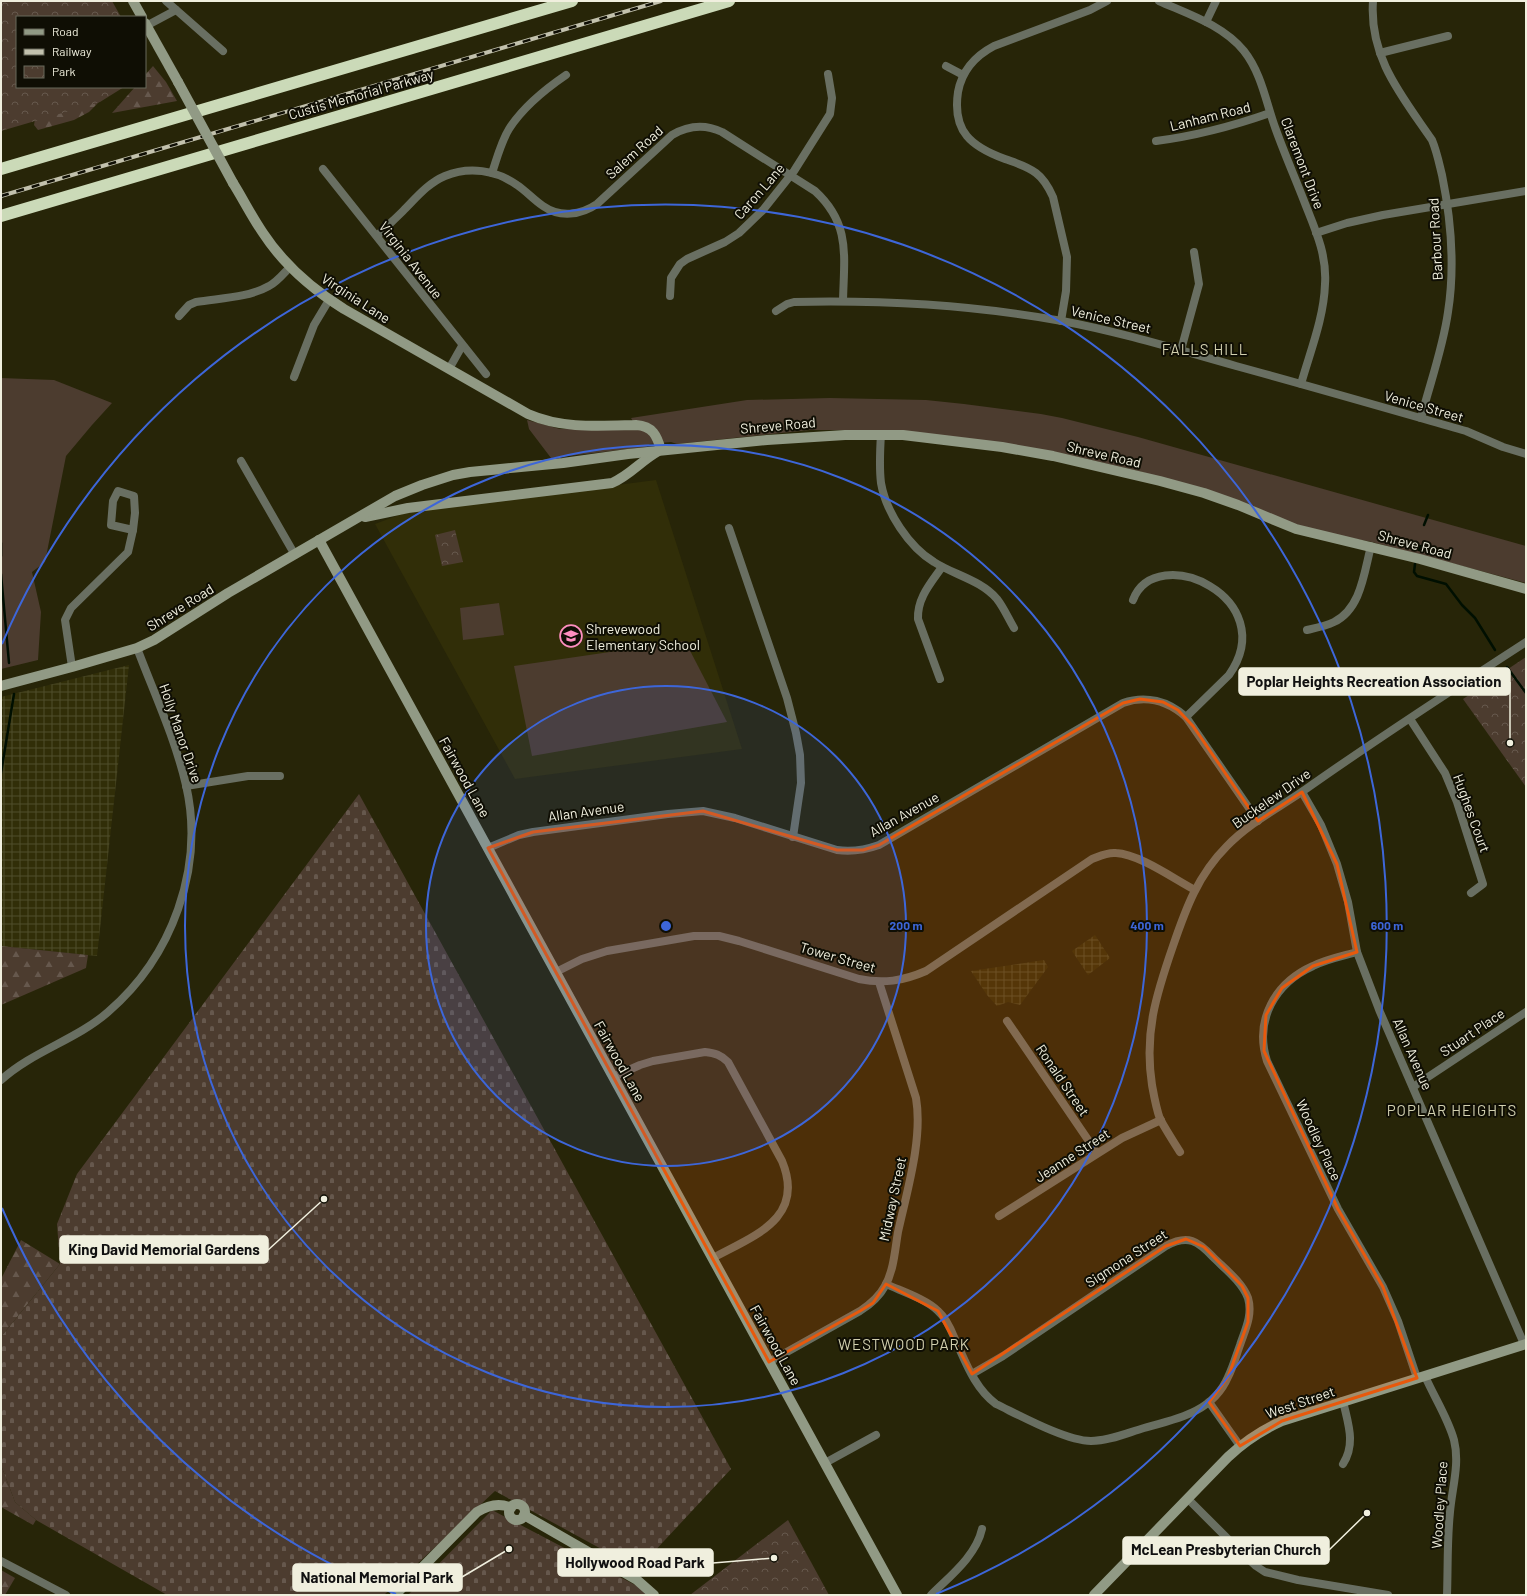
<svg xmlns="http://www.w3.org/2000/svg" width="1527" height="1596" viewBox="0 0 1527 1596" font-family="Barlow,sans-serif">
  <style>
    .built { fill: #312e08 }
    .industrial { fill: url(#industrial-grid) }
    .grass { fill: #4c3c2f }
    .forest { fill: url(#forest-firs) }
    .cemetery { fill: url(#cemetery-stones) }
    .park { fill: url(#park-crowns) }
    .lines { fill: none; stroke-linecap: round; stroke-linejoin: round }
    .stream { stroke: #000f01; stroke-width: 2.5 }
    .street { stroke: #696f62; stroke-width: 8 }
    .secondary { stroke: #919a85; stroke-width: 10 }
    .highway { stroke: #cbdab8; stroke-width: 12 }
    .rail-casing { stroke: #c2c1ad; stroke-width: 4 }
    .rail { stroke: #0f0e04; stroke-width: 2.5; stroke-dasharray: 8; stroke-linecap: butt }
    .secondary-bridge { stroke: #919a85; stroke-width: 10 }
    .marked { fill: #e8590c; fill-opacity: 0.2; stroke: #e8590c; stroke-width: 3; stroke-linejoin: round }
    .ring { fill: none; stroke: #3d66d9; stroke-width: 2 }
    .labels { text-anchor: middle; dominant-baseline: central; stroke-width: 4; stroke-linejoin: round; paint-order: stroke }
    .street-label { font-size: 14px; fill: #f0efde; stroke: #0f0e04 }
    .poi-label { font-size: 14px; fill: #f0efde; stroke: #0f0e04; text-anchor: start }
    .neighbourhood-label { font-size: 15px; letter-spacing: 1px; fill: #d2d0af; stroke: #0f0e04 }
    .centre { fill: #3d66d9; stroke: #0f0e04; stroke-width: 2 }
    .ring-label { font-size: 12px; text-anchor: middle; font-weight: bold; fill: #3d66d9; stroke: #0f0e04; stroke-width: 4; stroke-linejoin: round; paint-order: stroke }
    .leader { fill: none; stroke: #f0efde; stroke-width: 1.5 }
    .callout-dot { fill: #f0efde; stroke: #0f0e04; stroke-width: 1.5 }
    .callout { fill: #f0efde; stroke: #f0efde; stroke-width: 1.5 }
    .callout-label { font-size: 15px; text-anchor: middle; font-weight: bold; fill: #111 }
  </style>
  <defs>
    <pattern id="industrial-grid" width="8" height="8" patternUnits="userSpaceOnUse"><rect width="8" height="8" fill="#312e08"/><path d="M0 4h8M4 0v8" fill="none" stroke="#4f4d2c"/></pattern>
    <pattern id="forest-firs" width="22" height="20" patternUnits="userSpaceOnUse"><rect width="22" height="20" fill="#4c3c2f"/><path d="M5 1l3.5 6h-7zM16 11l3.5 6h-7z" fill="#66584d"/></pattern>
    <pattern id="cemetery-stones" width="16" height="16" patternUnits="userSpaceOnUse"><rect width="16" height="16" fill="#4c3c2f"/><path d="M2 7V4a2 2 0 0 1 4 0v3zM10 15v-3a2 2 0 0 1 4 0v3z" fill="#66584d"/></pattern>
    <pattern id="park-crowns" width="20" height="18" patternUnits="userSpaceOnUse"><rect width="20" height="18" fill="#4c3c2f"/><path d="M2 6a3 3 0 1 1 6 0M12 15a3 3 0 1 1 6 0" fill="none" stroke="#66584d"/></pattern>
  </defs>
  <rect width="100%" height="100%" fill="#272508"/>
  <path class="built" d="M656 480 742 749 515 779 375 524 399 515 421 510Z"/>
  <g class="industrial">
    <path d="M129 665 97 956 1 946V697Z"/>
    <path d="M1095 935 1110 958 1088 975 1072 951Z"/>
    <path d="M1044 960 1048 967 1020 1005 1008 1002 997 1006 987 995 971 971Z"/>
  </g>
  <g class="grass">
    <path d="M1 378 54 380 112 403 92 425 66 456 45 562 32 572 41 612 38 660 1 669Z"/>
    <path d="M830 398 926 400 964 404 1041 414 1062 418 1138 437 1526 546V583L1372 542 1314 531 1142 472 1069 455 955 437 885 430H810L677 444 671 442 650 444 646 447 551 458 529 429 527 420 560 429H638L631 418 747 400Z"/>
    <path d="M499 603 504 635 463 640 460 608Z"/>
    <path d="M685 641 727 722 532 756 514 666Z"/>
  </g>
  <g class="forest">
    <path d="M153 66 166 82 177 101 112 113 135 87H145V75Z"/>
    <path d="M40 87H114L89 112 74 120 38 130 34 125Z"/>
    <path d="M1 946 88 955 86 968 1 1005Z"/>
    <path d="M21 1240 60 1264 1 1337V1279Z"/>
    <path d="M1 1465 15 1502 36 1520 33 1525 1 1507Z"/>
    <path d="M1 1570 15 1578 5 1595H1Z"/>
  </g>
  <g class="cemetery">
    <path d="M359 794 731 1469 638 1569 495 1491 384 1595H167L36 1520 15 1502 1 1465V1337L60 1264 57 1224 77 1174Z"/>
    <path d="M492 1510 639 1587 647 1595H408Z"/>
  </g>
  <g class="park">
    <path d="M1 1H112L121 17H17V87H124L100 102 1 131Z"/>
    <path d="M455 530 463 562 442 566 435 535Z"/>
    <path d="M1526 657V787L1463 699Z"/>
    <path d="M788 1520 829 1595H690Z"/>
  </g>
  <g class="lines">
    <g class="stream">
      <path d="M1424 525 1428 515"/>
      <path d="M1 543V556"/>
      <path d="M1419 550 1420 546"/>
      <path d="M1415 564 1414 572 1417 576 1446 584 1462 605 1475 618 1495 650"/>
      <path d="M1 574 9 663"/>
      <path d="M1507 667 1526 693"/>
      <path d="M1 773 14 694"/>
    </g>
    <g class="street">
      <path d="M166 1 223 51"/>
      <path d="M1159 1C1188 14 1223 25 1244 51 1262 74 1266 103 1276 130 1285 155 1296 180 1306 206 1316 231 1327 256 1325 284 1324 318 1310 352 1301 384"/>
      <path d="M1373 1C1369 58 1402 96 1432 140 1437 152 1439 163 1442 175 1451 219 1455 267 1448 312 1443 348 1430 383 1421 418"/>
      <path d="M1206 22 1216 1"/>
      <path d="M146 26 176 10"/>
      <path d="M1380 53 1448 36"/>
      <path d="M946 66 963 75"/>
      <path d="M1156 141C1195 136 1233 126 1270 113"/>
      <path d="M323 169 486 374"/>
      <path d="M492 173C497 158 501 142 509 129 523 107 544 90 566 75"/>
      <path d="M1316 233 1347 223 1383 215 1526 191"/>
      <path d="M377 236C386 227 395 219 403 211 416 198 428 183 445 176 469 166 496 170 517 185 526 191 534 200 543 206 560 218 581 215 597 204L672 135C689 125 705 124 722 132L815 191C851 224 844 256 843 301"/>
      <path d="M670 296 671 278 680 264 687 259 725 242 739 233 763 210 794 171 830 114 832 98 828 74"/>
      <path d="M776 311 787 304 794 302C884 300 973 305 1062 321 1121 332 1179 350 1236 366 1313 387 1389 409 1466 431L1503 447 1526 454"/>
      <path d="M179 316 189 305 196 302C220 298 248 298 269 286 277 282 284 273 290 267"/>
      <path d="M1061 321 1066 291 1067 257 1053 197C1049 188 1044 179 1036 173 1027 166 1016 163 1005 159 972 147 952 132 958 92 962 70 975 56 994 46L1090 10 1107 1"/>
      <path d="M1181 350 1199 284 1194 252"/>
      <path d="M449 369 462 346"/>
      <path d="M294 377 314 325 329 300"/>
      <path d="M881 434C880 450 879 467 881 483 886 512 909 547 934 562 954 575 981 580 997 599 1004 608 1008 618 1014 628"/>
      <path d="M241 461 295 555"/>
      <path d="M118 491 134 496 135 513 133 530 111 525 113 501Z"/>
      <path d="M729 528 787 698 796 733 800 755 801 783 793 837"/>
      <path d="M1133 600C1156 540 1283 598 1229 675L1186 717"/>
      <path d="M1307 630C1316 628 1326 626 1334 622 1361 609 1364 573 1371 546"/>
      <path d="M72 667 65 620 71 608 128 552 133 530"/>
      <path d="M940 679 918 619C917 598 931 583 942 567"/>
      <path d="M1410 719 1445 773 1457 802 1483 884 1471 893"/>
      <path d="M186 786 248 776H280"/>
      <path d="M1302 792 1321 825 1337 864 1348 902 1357 952 1380 1012 1524 1344"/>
      <path d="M488 848 519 835 533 832 668 814 703 811 735 818 837 850C851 852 865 850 879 845L1123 703C1146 695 1168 701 1186 717L1258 821"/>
      <path d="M1357 952C1343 956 1327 959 1313 966 1275 983 1254 1020 1267 1061L1338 1209 1383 1287 1398 1321 1417 1378"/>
      <path d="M556 972 582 959 607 951 694 936H719L739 941 859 979C883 984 903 981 926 971L1092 859C1100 856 1107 852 1116 853 1139 854 1174 879 1195 890"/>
      <path d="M1007 1021 1097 1153"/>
      <path d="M613 1077 640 1065 653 1061 705 1052C715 1053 721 1055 728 1062L782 1161C806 1219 753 1236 713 1258"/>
      <path d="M1 1080C33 1051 76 1040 108 1012 172 957 205 868 186 785 175 738 154 693 137 648"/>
      <path d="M1413 1087 1526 1012"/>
      <path d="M1180 1152C1173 1141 1166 1130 1160 1119 1156 1108 1154 1096 1152 1085 1144 1033 1156 995 1173 946 1186 908 1198 875 1227 846 1250 822 1279 808 1306 789 1378 738 1452 690 1526 642"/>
      <path d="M999 1216 1122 1138 1161 1120"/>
      <path d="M886 1284C901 1291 926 1299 938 1311 946 1318 950 1327 954 1337 965 1360 974 1388 996 1404 1019 1415 1066 1441 1091 1441 1109 1441 1127 1433 1144 1428 1177 1419 1213 1412 1228 1377 1233 1367 1236 1356 1240 1345 1245 1330 1253 1315 1248 1298 1242 1282 1225 1269 1213 1257 1198 1241 1188 1234 1166 1246L1003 1356 972 1374"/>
      <path d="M769 1362 860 1311C871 1304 879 1297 885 1286 894 1270 895 1249 898 1232 907 1191 923 1139 916 1098L879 982"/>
      <path d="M1425 1376C1434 1397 1448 1418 1454 1440 1460 1464 1452 1488 1450 1512 1447 1540 1448 1568 1447 1595"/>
      <path d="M1343 1401C1348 1424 1356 1443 1343 1464"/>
      <path d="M1209 1402 1240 1446"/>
      <path d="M825 1463 876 1435"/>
      <path d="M1188 1499 1241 1552 1256 1566 1265 1572 1298 1580 1388 1595"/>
      <path d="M1 1561 66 1595"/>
      <path d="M931 1595C950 1576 976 1556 982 1529"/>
    </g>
    <g class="secondary">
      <path d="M133 1 142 17"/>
      <path d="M145 23 178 82"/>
      <path d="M233 183C243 199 252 217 263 233 284 265 312 289 344 309L528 414C562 429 599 426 636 425 653 426 657 436 661 450"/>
      <path d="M365 517 408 508 612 483C629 476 641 461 657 452"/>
      <path d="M319 540 897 1595"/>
      <path d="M1 686 72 667 137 648 154 640 228 593 395 496 422 485 453 475 470 472 563 463 628 454 767 440 845 435H903L1002 447 1053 456 1160 481 1204 493 1238 505 1296 529 1420 559 1526 589"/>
      <circle cx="517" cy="1512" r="8"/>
      <path d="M524 1515 637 1580 654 1595"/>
      <path d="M395 1595 477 1512C487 1506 499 1502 511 1508"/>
      <path d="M1094 1595 1228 1457C1245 1441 1262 1430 1282 1421L1526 1344"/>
    </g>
    <g class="highway">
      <path d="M1 169 572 1"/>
      <path d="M1 216 729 1"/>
    </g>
    <g class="rail-casing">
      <path id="rail" d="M1 196 661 1"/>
    </g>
    <use href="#rail" class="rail"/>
    <path class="secondary-bridge" d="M178 82 233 183"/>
  </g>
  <path class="marked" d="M1140 699 1163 702 1178 710 1193 726 1258 821 1302 792 1337 864 1357 952 1313 966 1282 988 1266 1015 1264 1051 1338 1209 1383 1287 1417 1378 1282 1421 1240 1446 1209 1402 1228 1377 1248 1322V1298L1242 1286 1204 1247 1186 1239 1166 1246 972 1374 938 1311 886 1284 873 1303 860 1311 769 1362 488 848 533 832 703 811 837 850H863L879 845 1123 703Z"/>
  <circle cx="666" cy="926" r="240" fill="#3d66d9" fill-opacity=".12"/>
  <g class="ring">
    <circle cx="666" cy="926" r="240"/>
    <circle cx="666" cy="926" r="481"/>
    <path d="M396 1594A721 721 0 0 1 2 1208M2 644A721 721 0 1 1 936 1594"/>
  </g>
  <defs>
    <g id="school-ring" transform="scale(1.15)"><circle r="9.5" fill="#0f0e04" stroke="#fd8ebf" stroke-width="1.5"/><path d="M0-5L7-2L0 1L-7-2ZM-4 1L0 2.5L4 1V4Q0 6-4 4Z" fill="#fd8ebf"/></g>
  </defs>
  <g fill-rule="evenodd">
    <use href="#school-ring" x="571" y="636"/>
  </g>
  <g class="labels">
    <g class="street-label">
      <text transform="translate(361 94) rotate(-16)">Custis Memorial Parkway</text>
      <text transform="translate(1210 116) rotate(-14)">Lanham Road</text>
      <text transform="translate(634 152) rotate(-42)">Salem Road</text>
      <text transform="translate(1303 163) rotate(69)">Claremont Drive</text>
      <text transform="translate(759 191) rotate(-49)">Caron Lane</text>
      <text transform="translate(1435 239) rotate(-93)">Barbour Road</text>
      <text transform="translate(411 260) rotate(52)">Virginia Avenue</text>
      <text transform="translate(356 298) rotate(33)">Virginia Lane</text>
      <text transform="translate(1111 319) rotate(13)">Venice Street</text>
      <text transform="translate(1424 406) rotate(16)">Venice Street</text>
      <text transform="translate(778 425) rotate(-5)">Shreve Road</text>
      <text transform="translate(1104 454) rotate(13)">Shreve Road</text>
      <text transform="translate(1415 544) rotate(15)">Shreve Road</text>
      <text transform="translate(180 607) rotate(-32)">Shreve Road</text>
      <text transform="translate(181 733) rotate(71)">Holly Manor Drive</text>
      <text transform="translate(465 777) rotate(61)">Fairwood Lane</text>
      <text transform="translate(1271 798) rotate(-35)">Buckelew Drive</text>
      <text transform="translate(586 811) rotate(-8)">Allan Avenue</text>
      <text transform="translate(1472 813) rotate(70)">Hughes Court</text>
      <text transform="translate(904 814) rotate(-29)">Allan Avenue</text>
      <text transform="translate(838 957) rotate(16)">Tower Street</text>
      <text transform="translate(1472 1032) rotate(-34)">Stuart Place</text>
      <text transform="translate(1413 1054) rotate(66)">Allan Avenue</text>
      <text transform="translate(620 1061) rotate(61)">Fairwood Lane</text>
      <text transform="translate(1063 1080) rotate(56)">Ronald Street</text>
      <text transform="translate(1319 1140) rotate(65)">Woodley Place</text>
      <text transform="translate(1072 1155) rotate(-33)">Jeanne Street</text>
      <text transform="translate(892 1199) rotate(-78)">Midway Street</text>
      <text transform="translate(1126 1258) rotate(-33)">Sigmona Street</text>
      <text transform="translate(776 1345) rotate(61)">Fairwood Lane</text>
      <text transform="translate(1300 1402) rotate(-19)">West Street</text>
      <text transform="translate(1439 1505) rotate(-86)">Woodley Place</text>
    </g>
    <g class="poi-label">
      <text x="586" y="628">Shrevewood<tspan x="586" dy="16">Elementary School</tspan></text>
    </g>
    <g class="neighbourhood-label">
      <text x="1205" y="349">FALLS HILL</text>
      <text x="1452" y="1110">POPLAR HEIGHTS</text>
      <text x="904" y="1344">WESTWOOD PARK</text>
    </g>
  </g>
  <circle cx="666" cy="926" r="6" class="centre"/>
  <g class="ring-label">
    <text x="906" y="930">200 m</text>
    <text x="1147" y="930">400 m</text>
    <text x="1387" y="930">600 m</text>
  </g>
  <path class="leader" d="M1510 743L1510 682M324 1199L268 1250M1367 1513L1329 1550M774 1558L713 1563M509 1549L462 1577"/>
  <g class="callout-dot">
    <circle cx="1510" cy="743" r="4"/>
    <circle cx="324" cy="1199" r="4"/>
    <circle cx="1367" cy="1513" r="4"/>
    <circle cx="774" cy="1558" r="4"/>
    <circle cx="509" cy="1549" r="4"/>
  </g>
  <g class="callout">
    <rect x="1239" y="668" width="271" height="27" rx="4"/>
    <rect x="60" y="1236" width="208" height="27" rx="4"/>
    <rect x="1123" y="1537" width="206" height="27" rx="4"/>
    <rect x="558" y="1549" width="155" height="27" rx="4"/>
    <rect x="293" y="1564" width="169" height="27" rx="4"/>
  </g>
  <g class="callout-label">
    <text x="1374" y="687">Poplar Heights Recreation Association</text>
    <text x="164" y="1255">King David Memorial Gardens</text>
    <text x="1226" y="1555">McLean Presbyterian Church</text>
    <text x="635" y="1568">Hollywood Road Park</text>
    <text x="377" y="1583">National Memorial Park</text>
  </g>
  <rect width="1527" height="1596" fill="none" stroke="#f0efde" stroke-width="4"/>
  <rect x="16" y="16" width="130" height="72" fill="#0f0e04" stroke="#69685b"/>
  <rect x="24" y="29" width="20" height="6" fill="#919a85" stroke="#69685b"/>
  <text x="52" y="36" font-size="12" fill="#f0efde">Road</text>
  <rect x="24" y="49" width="20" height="6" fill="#c2c1ad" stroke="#69685b"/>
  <text x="52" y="56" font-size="12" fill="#f0efde">Railway</text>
  <rect x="24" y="66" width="20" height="12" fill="url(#park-crowns)" stroke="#69685b"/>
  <text x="52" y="76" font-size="12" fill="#f0efde">Park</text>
</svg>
